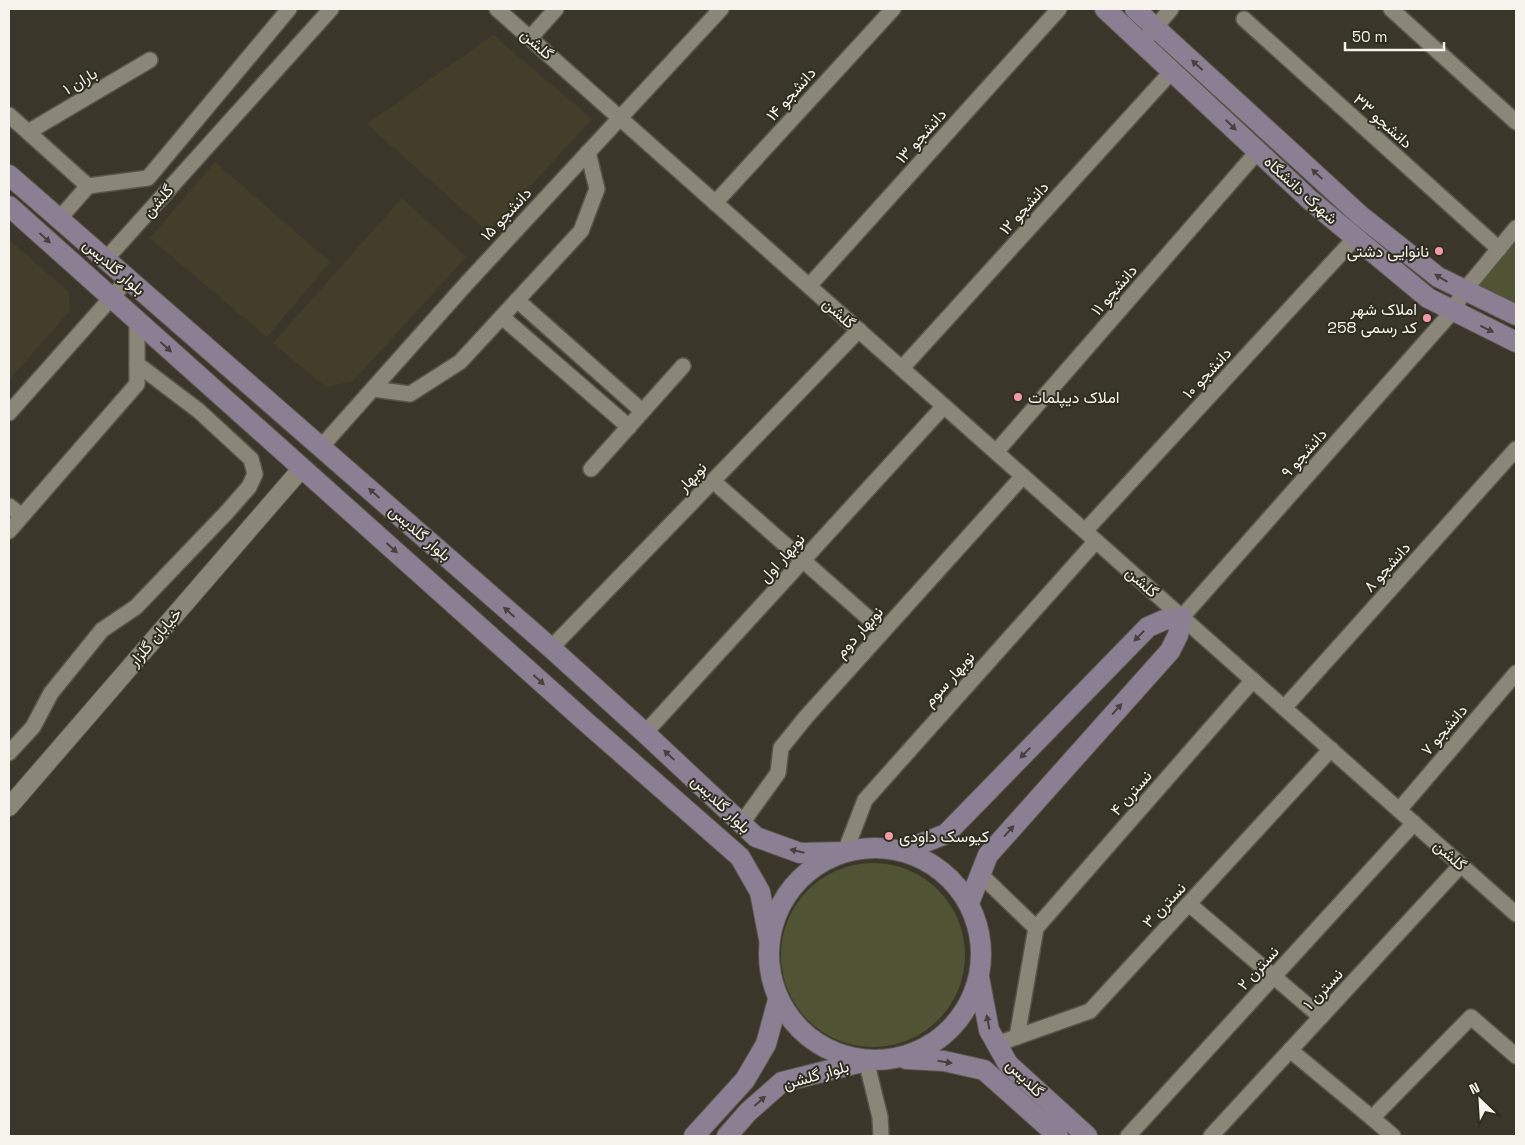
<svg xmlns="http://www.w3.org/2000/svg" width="1525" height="1145" viewBox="0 0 1525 1145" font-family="'Space Grotesk',Vazirmatn,sans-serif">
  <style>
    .built { fill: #433e2a }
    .green { fill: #505434 }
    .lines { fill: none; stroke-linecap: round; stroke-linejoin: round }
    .minor-casing { stroke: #58554a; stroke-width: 18 }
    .tertiary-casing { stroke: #58554a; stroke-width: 20 }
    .secondary-casing { stroke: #58554a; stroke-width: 22 }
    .minor { stroke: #8b8778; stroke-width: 15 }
    .tertiary { stroke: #8b8778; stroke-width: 18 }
    .secondary { stroke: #8b8093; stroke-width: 20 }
    .oneway { fill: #46413d }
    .poi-dot { fill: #f39aaa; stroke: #2f2c20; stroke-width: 2 }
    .labels { text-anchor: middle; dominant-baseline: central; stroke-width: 4; stroke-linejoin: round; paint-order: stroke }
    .street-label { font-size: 16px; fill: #f5f3eb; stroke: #2f2c20 }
    .poi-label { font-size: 16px; fill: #f5f3eb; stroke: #2f2c20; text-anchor: end }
  </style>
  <rect width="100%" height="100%" fill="#3a372a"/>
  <g class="built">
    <path d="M493 35 592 119 488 232 367 124Z"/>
    <path d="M215 162 330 262 267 337 150 238Z"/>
    <path d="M402 198 466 257 353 381 326 387 273 343Z"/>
    <path d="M9 240 69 292 70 311 9 380Z"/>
  </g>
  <g class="green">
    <path d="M1516 233V309L1470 293Z"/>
    <circle cx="873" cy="955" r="92"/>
  </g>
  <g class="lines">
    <g class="minor-casing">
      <g id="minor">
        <path d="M497 9 1516 914"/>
        <path d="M1391 9 1516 122"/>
        <path d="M1244 19 1499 249"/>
        <path d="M530 38 556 9"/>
        <path d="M1143 42 1171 9"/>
        <path d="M9 115 88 186 148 178 289 9"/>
        <path d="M28 132 150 60"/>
        <path d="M715 203 893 9"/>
        <path d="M59 219 88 186"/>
        <path d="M106 259 331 9"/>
        <path d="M809 286 1059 9"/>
        <path d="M517 300 642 411"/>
        <path d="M502 317 629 427"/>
        <path d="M902 368 1173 70"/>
        <path d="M373 389 410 394 460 362 581 231 597 189 588 152"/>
        <path d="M9 413 128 279"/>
        <path d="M321 447 467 283 721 9"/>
        <path d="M996 452 1258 151"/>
        <path d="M591 469 683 366"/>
        <path d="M713 481 883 631"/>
        <path d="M9 506 22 516"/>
        <path d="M9 531 137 384V321"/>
        <path d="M1085 531 1355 238"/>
        <path d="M1182 617 1452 312 1464 291 1516 228"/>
        <path d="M551 648 859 330"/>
        <path d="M1284 708 1516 449"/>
        <path d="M645 733 944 406"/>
        <path d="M9 753 33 727 51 693 102 630 136 607 227 512 249 487 255 474 251 459 199 411 137 364"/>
        <path d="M1399 810 1516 673"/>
        <path d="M742 823 778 773 781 748 806 717 1023 476"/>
        <path d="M845 852 865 800 1096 541"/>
        <path d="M980 874 1036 928 1017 1037"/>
        <path d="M1189 904 1321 1017"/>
        <path d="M1036 928 1253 680"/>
        <path d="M997 1044 1090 1011 1331 749"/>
        <path d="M1290 1050 1372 1118"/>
        <path d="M866 1060 880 1117 881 1136"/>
        <path d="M1128 1136 1414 823"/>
        <path d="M1211 1136 1461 865"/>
        <path d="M1393 1136 1372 1118 1471 1017 1516 1056"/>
      </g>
    </g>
    <g class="tertiary-casing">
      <path id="tertiary" d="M9 807 302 468"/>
    </g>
    <g class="secondary-casing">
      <g id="secondary">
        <path d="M1105 9 1310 200 1428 298 1516 342"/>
        <path d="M1135 9 1361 216 1438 277 1516 315"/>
        <path d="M9 175 551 648 645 733 756 837 800 853 845 852"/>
        <path d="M9 206 586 722 740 857 760 892 769 939"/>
        <circle cx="875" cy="954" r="106"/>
        <path d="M902 851 946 834 1148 627 1164 620 1182 617 1178 635 1170 651 988 855 969 903"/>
        <path d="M979 977 989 1030 1008 1064 1087 1136"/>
        <path d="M906 1059 944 1061 984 1070 1058 1136"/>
        <path d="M694 1136 745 1080 766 1044 778 1000"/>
        <path d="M727 1136 748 1112 782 1082 862 1062"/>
      </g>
    </g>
    <use href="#minor" class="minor"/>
    <use href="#tertiary" class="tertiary"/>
    <use href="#secondary" class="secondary"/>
  </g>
  <defs><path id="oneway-solid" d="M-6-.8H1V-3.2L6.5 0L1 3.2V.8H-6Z" transform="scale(1.25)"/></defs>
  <g class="oneway">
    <use href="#oneway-solid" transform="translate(1197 65) rotate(-138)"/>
    <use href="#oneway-solid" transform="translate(1231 125) rotate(44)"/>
    <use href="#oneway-solid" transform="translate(1317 174) rotate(-137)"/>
    <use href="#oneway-solid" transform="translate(45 238) rotate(42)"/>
    <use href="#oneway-solid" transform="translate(1441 278) rotate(-149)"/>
    <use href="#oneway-solid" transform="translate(1487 329) rotate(26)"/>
    <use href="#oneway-solid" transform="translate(166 347) rotate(42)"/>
    <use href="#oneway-solid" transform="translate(374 493) rotate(-139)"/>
    <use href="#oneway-solid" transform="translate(392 548) rotate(42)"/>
    <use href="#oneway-solid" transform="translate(509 612) rotate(-139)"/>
    <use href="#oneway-solid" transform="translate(1139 636) rotate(134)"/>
    <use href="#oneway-solid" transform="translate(539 680) rotate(42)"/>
    <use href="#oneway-solid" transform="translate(1117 709) rotate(-48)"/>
    <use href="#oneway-solid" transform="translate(1025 753) rotate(134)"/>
    <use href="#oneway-solid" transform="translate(669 755) rotate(-137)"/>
    <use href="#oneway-solid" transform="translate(1009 831) rotate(-48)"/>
    <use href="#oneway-solid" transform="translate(797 851) rotate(-167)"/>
    <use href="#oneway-solid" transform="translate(988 1022) rotate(-101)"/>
    <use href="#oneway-solid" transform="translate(945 1062) rotate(9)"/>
    <use href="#oneway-solid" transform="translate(760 1101) rotate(-41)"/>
  </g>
  <g class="poi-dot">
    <circle cx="1439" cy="251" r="5"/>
    <circle cx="1427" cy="318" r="5"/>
    <circle cx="1018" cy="397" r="5"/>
    <circle cx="889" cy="836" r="5"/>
  </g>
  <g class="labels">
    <g class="street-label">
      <text transform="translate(537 44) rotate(42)">گلشن</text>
      <text transform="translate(80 81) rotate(-31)">باران ۱</text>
      <text transform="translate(791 94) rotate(-48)">دانشجو ۱۴</text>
      <text transform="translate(1383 121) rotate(42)">دانشجو ۳۳</text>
      <text transform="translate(921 136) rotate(-48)">دانشجو ۱۳</text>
      <text transform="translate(1301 190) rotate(42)">شهرک دانشگاه</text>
      <text transform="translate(158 201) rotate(-48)">گلشن</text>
      <text transform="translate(1024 208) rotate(-48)">دانشجو ۱۲</text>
      <text transform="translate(506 214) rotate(-47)">دانشجو ۱۵</text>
      <text transform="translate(114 267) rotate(41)">بلوار گلدیس</text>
      <text transform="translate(1114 290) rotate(-49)">دانشجو ۱۱</text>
      <text transform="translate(839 313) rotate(42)">گلشن</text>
      <text transform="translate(1207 373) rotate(-47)">دانشجو ۱۰</text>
      <text transform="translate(1304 453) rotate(-48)">دانشجو ۹</text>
      <text transform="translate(692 477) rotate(-46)">نوبهار</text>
      <text transform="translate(420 533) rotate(41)">بلوار گلدیس</text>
      <text transform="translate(782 558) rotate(-48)">نوبهار اول</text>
      <text transform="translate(1387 567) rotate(-48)">دانشجو ۸</text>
      <text transform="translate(1142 582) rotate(42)">گلشن</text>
      <text transform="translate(859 632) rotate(-48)">نوبهار دوم</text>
      <text transform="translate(155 637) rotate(-49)">خیابان گلزار</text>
      <text transform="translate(949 679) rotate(-48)">نوبهار سوم</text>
      <text transform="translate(1444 730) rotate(-49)">دانشجو ۷</text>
      <text transform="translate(1131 793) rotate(-49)">نسترن ۴</text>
      <text transform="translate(721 804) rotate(44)">بلوار گلدیس</text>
      <text transform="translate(1450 855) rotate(42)">گلشن</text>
      <text transform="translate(1164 905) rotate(-47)">نسترن ۳</text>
      <text transform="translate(1258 968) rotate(-48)">نسترن ۲</text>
      <text transform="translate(1323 989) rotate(-47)">نسترن ۱</text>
      <text transform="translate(816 1075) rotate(-16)">بلوار گلشن</text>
      <text transform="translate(1025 1078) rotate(45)">گلدیس</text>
    </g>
    <g class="poi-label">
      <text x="1429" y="251">نانوایی دشتی</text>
      <text x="1417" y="309">املاک شهر<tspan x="1417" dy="18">کد رسمی 258</tspan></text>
      <text x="1028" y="397" text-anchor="start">املاک دیپلمات</text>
      <text x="899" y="836" text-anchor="start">کیوسک داودی</text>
    </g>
  </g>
  <rect width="1525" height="1145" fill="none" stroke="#f5f3eb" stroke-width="20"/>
  <g transform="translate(1480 1100) rotate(335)" stroke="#2f2c20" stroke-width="4" paint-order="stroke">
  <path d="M0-4L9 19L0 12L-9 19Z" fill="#f5f3eb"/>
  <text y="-8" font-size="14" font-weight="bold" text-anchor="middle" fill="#f5f3eb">N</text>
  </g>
  <path d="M1345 42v8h99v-8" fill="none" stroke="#f5f3eb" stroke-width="2.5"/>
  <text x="1352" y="42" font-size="15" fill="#f5f3eb" stroke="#2f2c20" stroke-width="4" paint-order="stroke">50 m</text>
</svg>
